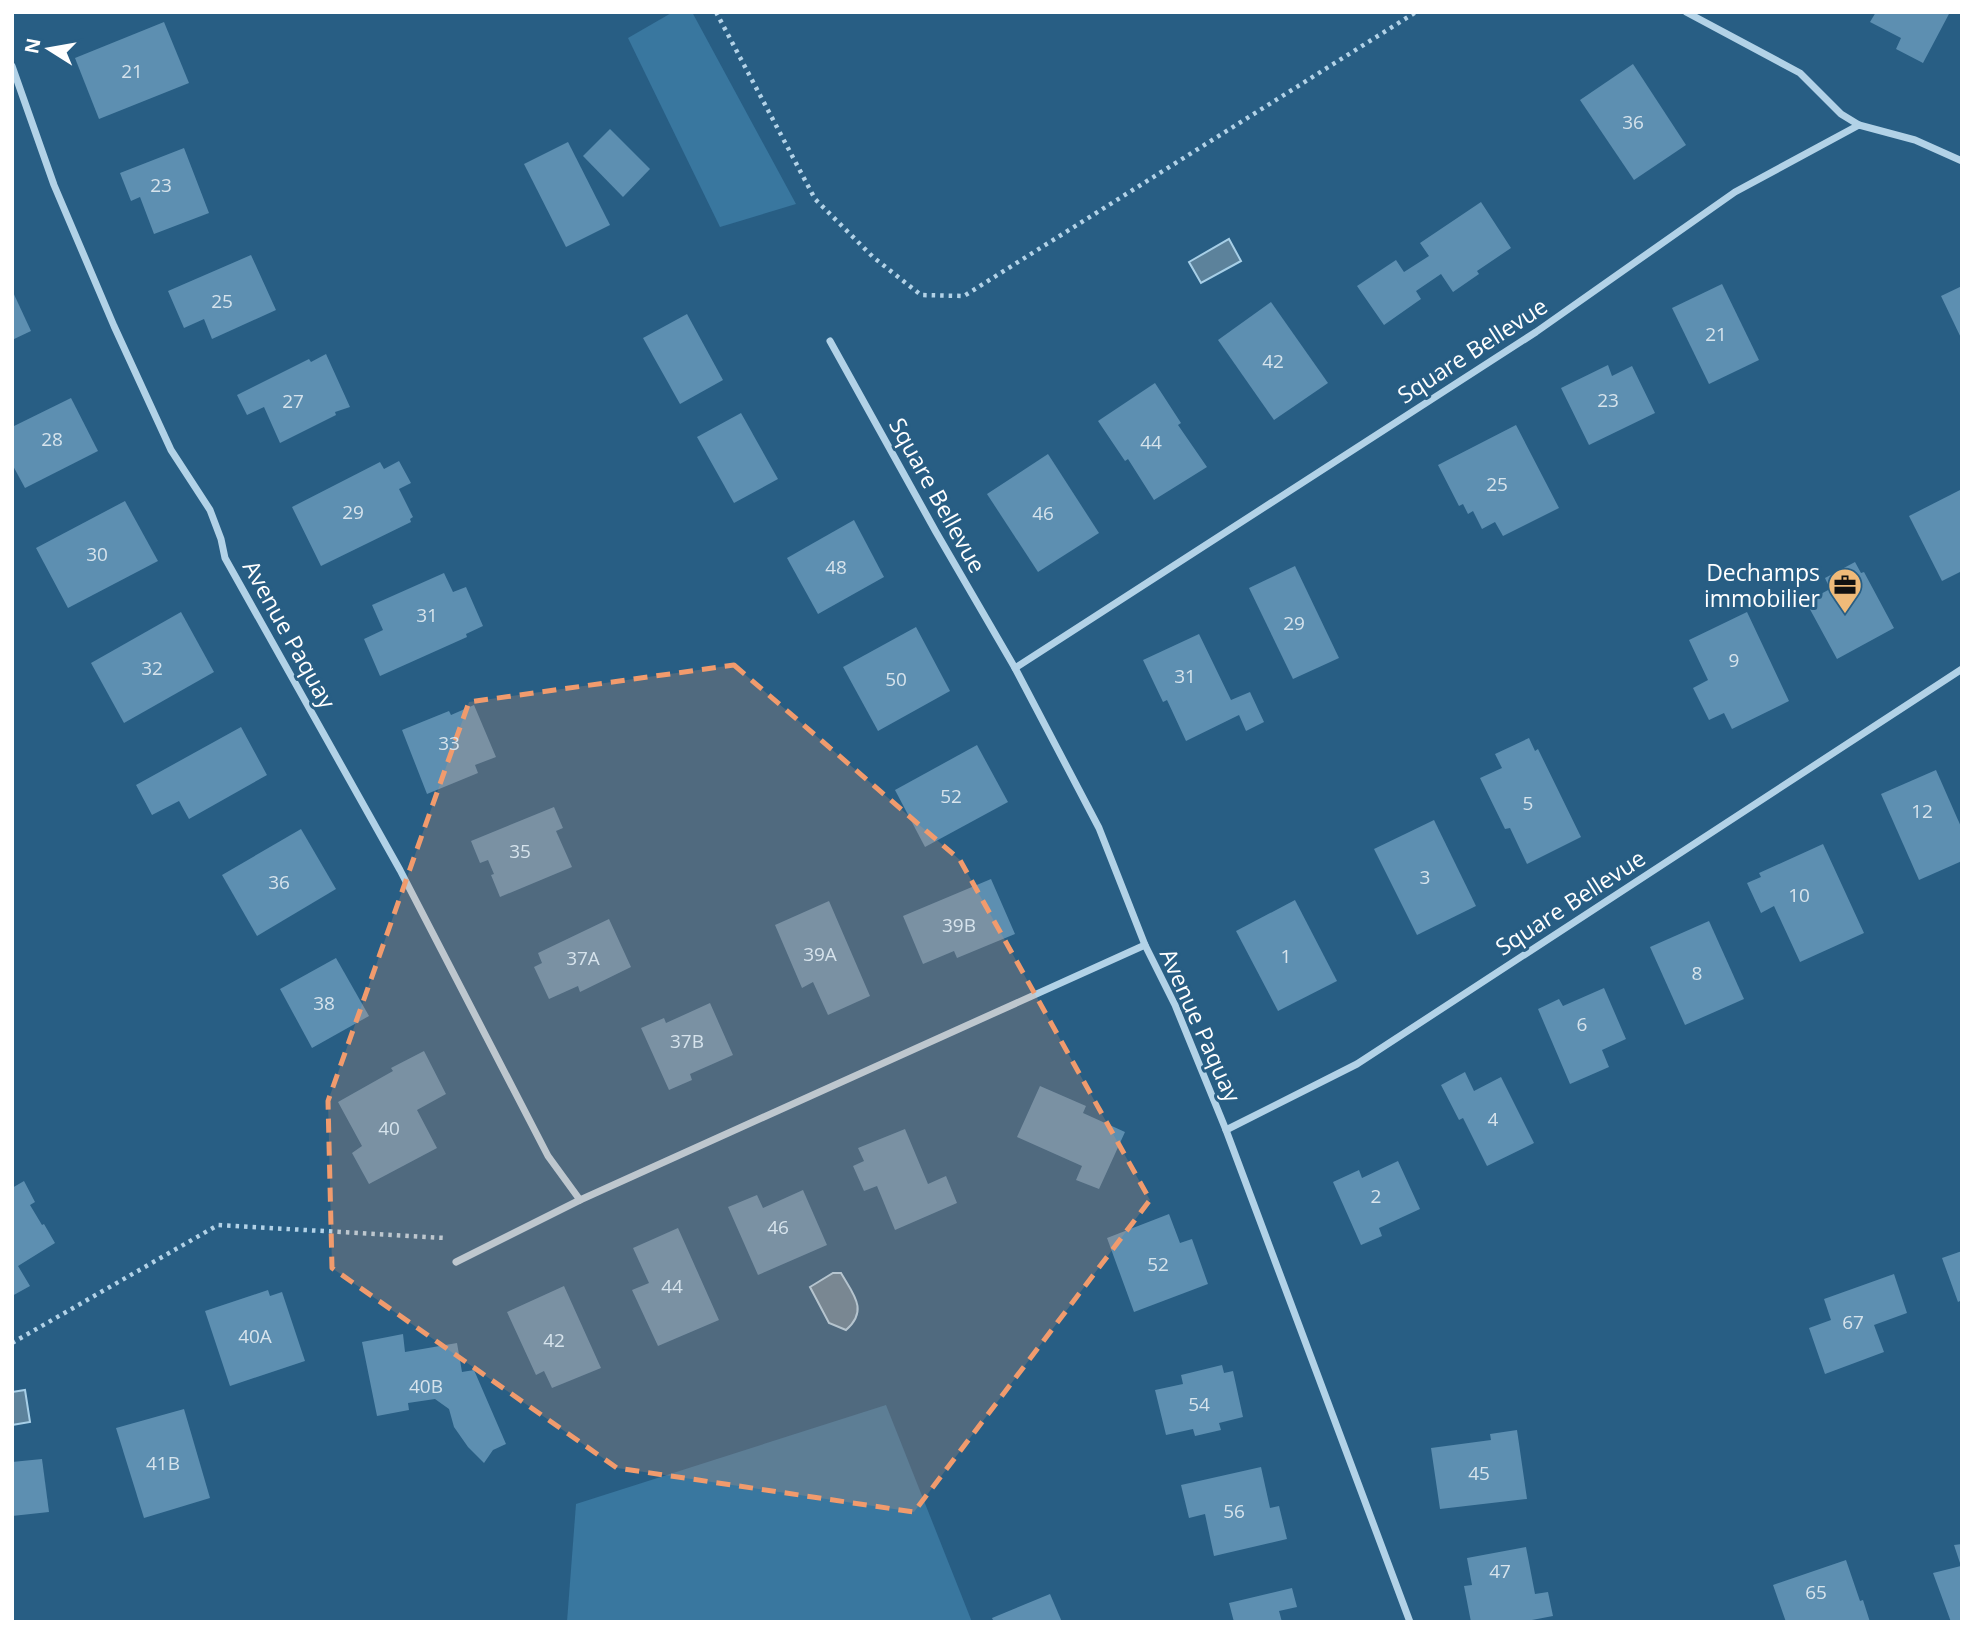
<svg xmlns="http://www.w3.org/2000/svg" width="1974" height="1634" viewBox="0 0 1974 1634" font-family="'Open Sans',sans-serif">
  <style>
    .green { fill: #39779f }
    .water { fill: #5c829b; stroke: #a7cfe7; stroke-width: 2 }
    .building { fill: #5d8fb1 }
    .lines { fill: none; stroke-linecap: round; stroke-linejoin: round }
    .path { stroke: #b2d2e7; stroke-width: 4.5; stroke-dasharray: 3.5 5; stroke-linecap: butt }
    .minor { stroke: #b2d2e7; stroke-width: 7 }
    .marked { fill: #f19b6d; fill-opacity: 0.2; stroke: #f19b6d; stroke-width: 5; stroke-dasharray: 14 9; stroke-linejoin: round }
    .labels { text-anchor: middle; dominant-baseline: central; stroke-width: 6; stroke-linejoin: round; paint-order: stroke }
    .number-label { font-size: 19px; fill: #d6e3ec }
    .street-label { font-size: 23px; fill: #fff; stroke: #285e84 }
    .poi-label { font-size: 23px; fill: #fff; stroke: #285e84; text-anchor: end }
  </style>
  <rect width="100%" height="100%" fill="#285e84"/>
  <g class="green">
    <path d="M673 12H692L796 204 720 227 628 38Z"/>
    <path d="M886 1405 972 1622H567L576 1504Z"/>
  </g>
  <g class="water">
    <path d="M1229 239 1241 261 1201 283 1189 262Z"/>
    <path d="M833 1273H841C853 1294 869 1310 846 1330L829 1323 810 1287Z"/>
    <path d="M25 1390 30 1422 12 1425V1392Z"/>
  </g>
  <g class="building">
    <path d="M1876 12H1950L1923 63 1896 49 1901 38 1870 22Z"/>
    <path d="M164 22 189 83 99 119 75 58Z"/>
    <path d="M1633 64 1686 145 1634 180 1580 100Z"/>
    <path d="M610 129 650 169 623 197 583 156Z"/>
    <path d="M568 142 610 225 566 247 524 164Z"/>
    <path d="M184 148 209 213 154 234 140 197 131 201 120 173Z"/>
    <path d="M1481 202 1511 248 1477 271 1479 274 1453 292 1441 274 1416 291 1421 299 1384 325 1357 286 1396 260 1404 272 1429 256 1420 243Z"/>
    <path d="M251 255 276 310 212 339 204 319 184 328 168 291Z"/>
    <path d="M1722 284 1759 360 1709 384 1672 308Z"/>
    <path d="M1962 286V340L1941 296Z"/>
    <path d="M12 290 31 331 12 340Z"/>
    <path d="M1271 302 1328 383 1274 420 1218 340Z"/>
    <path d="M687 314 723 380 680 404 643 338Z"/>
    <path d="M326 354 350 407 335 412 336 415 280 443 264 407 247 415 237 395 309 359 311 362Z"/>
    <path d="M1608 365 1612 376 1632 366 1655 413 1589 445 1561 388Z"/>
    <path d="M1155 383 1181 423 1178 425 1207 467 1154 500 1128 459 1125 461 1098 421Z"/>
    <path d="M71 398 98 451 25 488 12 464V427Z"/>
    <path d="M741 413 778 479 734 503 697 437Z"/>
    <path d="M1516 425 1559 508 1503 536 1495 522 1482 529 1473 511 1468 514 1463 504 1459 506 1438 465Z"/>
    <path d="M1048 454 1099 533 1038 572 987 494Z"/>
    <path d="M399 461 411 483 399 489 413 517 410 519 411 522 321 566 292 507 380 462 384 469Z"/>
    <path d="M1962 489V571L1942 581 1909 516Z"/>
    <path d="M125 501 158 561 68 608 36 548Z"/>
    <path d="M854 520 884 577 818 614 787 558Z"/>
    <path d="M1855 562 1861 573 1864 572 1894 628 1837 659 1806 602 1830 589 1825 578Z"/>
    <path d="M1295 566 1339 658 1293 679 1249 588Z"/>
    <path d="M444 573 453 592 466 587 483 626 466 634 467 637 380 676 364 639 383 630 372 605Z"/>
    <path d="M181 612 214 672 124 723 91 663Z"/>
    <path d="M1747 612 1789 701 1732 729 1724 713 1709 720 1693 688 1708 680 1689 640Z"/>
    <path d="M916 627 950 691 878 731 843 667Z"/>
    <path d="M1199 634 1231 700 1250 692 1264 722 1246 731 1239 715 1186 741 1167 700 1163 702 1143 660Z"/>
    <path d="M474 705 496 757 475 765 478 773 427 794 402 730 449 711 451 715Z"/>
    <path d="M241 727 267 775 189 819 179 801 152 815 136 785Z"/>
    <path d="M1529 738 1535 751 1538 749 1581 837 1527 864 1510 828 1505 829 1480 778 1502 768 1495 754Z"/>
    <path d="M977 745 1008 802 925 847 895 790Z"/>
    <path d="M1936 770 1962 829V861L1919 880 1881 794Z"/>
    <path d="M554 807 563 828 556 831 572 867 500 897 491 875 494 874 488 860 480 863 471 841Z"/>
    <path d="M1434 820 1476 906 1417 935 1374 849Z"/>
    <path d="M301 829 336 889 257 936 222 875Z"/>
    <path d="M1823 844 1864 933 1800 962 1774 906 1761 913 1747 883 1761 877 1759 873Z"/>
    <path d="M991 879 1015 934 957 958 954 951 923 964 903 916Z"/>
    <path d="M1295 900 1337 981 1278 1011 1236 931Z"/>
    <path d="M829 901 870 996 828 1015 813 982 802 988 775 925Z"/>
    <path d="M609 919 631 967 580 992 578 986 549 999 534 967 542 963 538 953Z"/>
    <path d="M1709 921 1744 999 1685 1025 1650 947Z"/>
    <path d="M336 958 369 1016 312 1048 280 989Z"/>
    <path d="M1604 988 1626 1039 1602 1050 1609 1067 1570 1084 1538 1009 1559 999 1563 1006Z"/>
    <path d="M710 1003 733 1055 690 1074 692 1080 669 1090 641 1028 664 1018 666 1023Z"/>
    <path d="M424 1051 446 1094 417 1110 437 1148 369 1184 352 1153 362 1146 338 1102 393 1071 391 1068Z"/>
    <path d="M1465 1072 1474 1091 1501 1077 1534 1143 1487 1166 1463 1118 1459 1120 1441 1085Z"/>
    <path d="M1040 1086 1086 1106 1083 1113 1125 1132 1099 1189 1076 1180 1082 1166 1017 1137Z"/>
    <path d="M905 1129 928 1184 946 1176 957 1203 895 1230 877 1186 864 1191 853 1166 864 1161 858 1148Z"/>
    <path d="M1398 1161 1420 1209 1379 1228 1382 1236 1361 1245 1333 1182 1359 1170 1362 1178Z"/>
    <path d="M24 1181 35 1202 30 1205 42 1225 44 1224 55 1243 18 1266 30 1286 12 1296V1188Z"/>
    <path d="M803 1190 827 1245 758 1275 728 1207 757 1195 763 1208Z"/>
    <path d="M1169 1214 1180 1243 1192 1239 1208 1284 1134 1312 1107 1238Z"/>
    <path d="M678 1228 719 1320 658 1346 632 1290 649 1283 633 1248Z"/>
    <path d="M1962 1251V1300L1958 1302 1942 1258Z"/>
    <path d="M1894 1274 1907 1313 1874 1325 1884 1352 1825 1374 1809 1328 1831 1320 1824 1299Z"/>
    <path d="M564 1286 601 1368 552 1388 544 1371 536 1375 507 1312Z"/>
    <path d="M268 1290 270 1296 282 1292 305 1361 230 1386 205 1311Z"/>
    <path d="M403 1334 405 1352 457 1343 462 1372 474 1370 506 1444 493 1450 484 1463 468 1447 454 1427 449 1409 435 1399 408 1403 409 1410 377 1416 362 1342Z"/>
    <path d="M1222 1365 1224 1373 1233 1371 1243 1417 1219 1423 1221 1430 1195 1436 1193 1429 1166 1435 1155 1390 1183 1384 1181 1375Z"/>
    <path d="M184 1409 210 1498 144 1518 116 1428Z"/>
    <path d="M1517 1430 1527 1499 1440 1509 1431 1448 1491 1440 1490 1434Z"/>
    <path d="M42 1459 49 1512 12 1516V1462Z"/>
    <path d="M1261 1467 1270 1508 1279 1506 1287 1539 1214 1556 1205 1514 1189 1518 1181 1485Z"/>
    <path d="M1962 1544V1622H1951L1933 1573 1961 1566 1954 1545Z"/>
    <path d="M1526 1547 1535 1594 1548 1592 1553 1616 1522 1622H1471L1464 1586 1472 1585 1467 1558Z"/>
    <path d="M1846 1560 1860 1601 1863 1600 1870 1622H1786L1773 1585Z"/>
    <path d="M1292 1588 1297 1607 1279 1611 1282 1622H1234L1229 1603Z"/>
    <path d="M1050 1594 1062 1622H994L992 1618Z"/>
  </g>
  <g class="lines">
    <g class="path">
      <path d="M716 12 815 199 873 257 921 295 964 296 1416 12"/>
      <path d="M12 1343 218 1225 445 1238"/>
    </g>
    <g class="minor">
      <path d="M1686 12 1800 73 1841 114 1859 125"/>
      <path d="M12 66 54 185 114 326 171 450 210 510 221 539 225 558 400 870 548 1156 580 1200"/>
      <path d="M830 341 936 532 1015 668 1099 828 1145 945 1175 1005 1226 1130 1410 1622"/>
      <path d="M1015 668 1536 332 1735 192 1859 125 1915 140 1962 161"/>
      <path d="M1226 1130 1357 1064 1962 669"/>
      <path d="M456 1262 580 1200 1145 945"/>
    </g>
  </g>
  <path class="marked" d="M734 665 960 860 1150 1200 914 1512 617 1468 332 1268 328 1101 469 702Z"/>
  <defs>
    <g id="office-pin" transform="scale(1.75)"><path d="M0 17L-7.5 6A9.5 9.5 0 1 1 7.5 6Z" fill="#efba79" stroke="#285e84"/><path d="M-6-3h4V-5.5h4V-3h4V5H-6ZM-1-4.5V-3h2v-1.5ZM-6 0V1H6V0Z" fill="#111"/></g>
  </defs>
  <g fill-rule="evenodd">
    <use href="#office-pin" x="1845" y="585"/>
  </g>
  <g class="labels">
    <g class="number-label">
      <text x="132" y="71">21</text>
      <text x="1633" y="122">36</text>
      <text x="161" y="185">23</text>
      <text x="222" y="301">25</text>
      <text x="1716" y="334">21</text>
      <text x="1273" y="361">42</text>
      <text x="1608" y="400">23</text>
      <text x="293" y="401">27</text>
      <text x="52" y="439">28</text>
      <text x="1151" y="442">44</text>
      <text x="1497" y="484">25</text>
      <text x="353" y="512">29</text>
      <text x="1043" y="513">46</text>
      <text x="97" y="554">30</text>
      <text x="836" y="567">48</text>
      <text x="427" y="615">31</text>
      <text x="1294" y="623">29</text>
      <text x="1734" y="660">9</text>
      <text x="152" y="668">32</text>
      <text x="1185" y="676">31</text>
      <text x="896" y="679">50</text>
      <text x="449" y="743">33</text>
      <text x="951" y="796">52</text>
      <text x="1528" y="803">5</text>
      <text x="1922" y="811">12</text>
      <text x="520" y="851">35</text>
      <text x="1425" y="877">3</text>
      <text x="279" y="882">36</text>
      <text x="1799" y="895">10</text>
      <text x="959" y="925">39B</text>
      <text x="820" y="954">39A</text>
      <text x="1286" y="956">1</text>
      <text x="583" y="958">37A</text>
      <text x="1697" y="973">8</text>
      <text x="324" y="1003">38</text>
      <text x="1582" y="1024">6</text>
      <text x="687" y="1041">37B</text>
      <text x="1493" y="1119">4</text>
      <text x="389" y="1128">40</text>
      <text x="1376" y="1196">2</text>
      <text x="778" y="1227">46</text>
      <text x="1158" y="1264">52</text>
      <text x="672" y="1286">44</text>
      <text x="1853" y="1322">67</text>
      <text x="255" y="1336">40A</text>
      <text x="554" y="1340">42</text>
      <text x="426" y="1386">40B</text>
      <text x="1199" y="1404">54</text>
      <text x="163" y="1463">41B</text>
      <text x="1479" y="1473">45</text>
      <text x="1234" y="1511">56</text>
      <text x="1500" y="1571">47</text>
      <text x="1816" y="1592">65</text>
    </g>
    <g class="street-label">
      <text transform="translate(1472 350) rotate(-33)">Square Bellevue</text>
      <text transform="translate(938 495) rotate(61)">Square Bellevue</text>
      <text transform="translate(290 634) rotate(61)">Avenue Paquay</text>
      <text transform="translate(1570 902) rotate(-33)">Square Bellevue</text>
      <text transform="translate(1201 1025) rotate(66)">Avenue Paquay</text>
    </g>
    <g class="poi-label">
      <text x="1820" y="572">Dechamps<tspan x="1820" dy="26">immobilier</tspan></text>
    </g>
  </g>
  <rect width="1974" height="1634" fill="none" stroke="#ffffff" stroke-width="28"/>
  <g transform="translate(49 49) rotate(281)" stroke="#285e84" stroke-width="5" paint-order="stroke">
  <path d="M0-5L12 26L0 18L-12 26Z" fill="#ffffff"/>
  <text y="-10" font-size="19" font-weight="bold" text-anchor="middle" fill="#ffffff">N</text>
  </g>
</svg>
